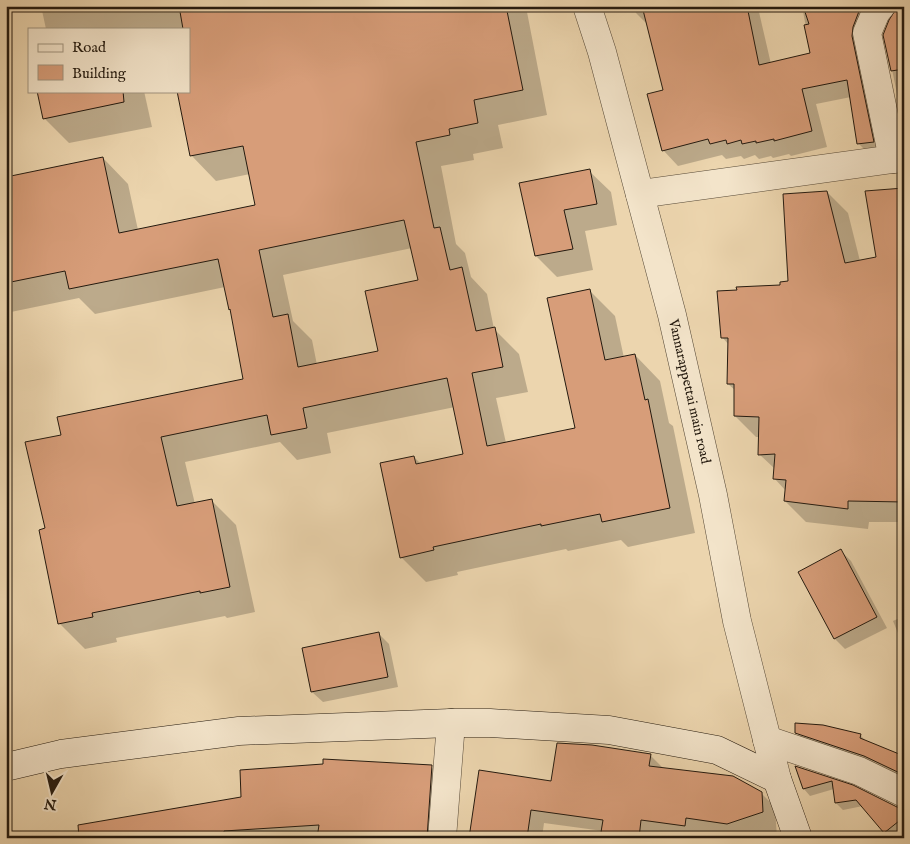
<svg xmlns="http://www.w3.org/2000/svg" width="910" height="844" viewBox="0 0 910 844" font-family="'IM FELL English',serif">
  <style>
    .shadow { fill: #0003; fill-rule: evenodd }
    .building { fill: #d79d79; stroke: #241a0f; fill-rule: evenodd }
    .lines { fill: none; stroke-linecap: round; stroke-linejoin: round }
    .minor-casing { stroke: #564937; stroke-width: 29 }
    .secondary-casing { stroke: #241a0f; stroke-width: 29 }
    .minor { stroke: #f3e4ca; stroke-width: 28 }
    .secondary { stroke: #f3e4ca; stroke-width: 28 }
    .labels { text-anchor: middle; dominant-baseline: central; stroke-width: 5; stroke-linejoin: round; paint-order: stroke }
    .street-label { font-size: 14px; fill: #241a0f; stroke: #f3e4ca }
  </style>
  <rect width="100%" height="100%" fill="#ecd5ae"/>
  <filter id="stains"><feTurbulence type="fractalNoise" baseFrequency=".004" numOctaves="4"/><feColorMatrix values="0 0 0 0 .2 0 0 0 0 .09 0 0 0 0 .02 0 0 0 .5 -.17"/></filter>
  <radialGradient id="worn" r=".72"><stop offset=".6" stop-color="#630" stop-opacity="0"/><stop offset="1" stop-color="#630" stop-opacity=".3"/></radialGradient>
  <g class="shadow">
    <path d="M41 6H521L527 12 547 115 498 125 503 148 473 154 474 160 441 166 456 244 465 253 471 277 487 294 494 329 519 354 528 392 496 398 506 443 576 429 590 291 615 316 624 358 635 355 660 381 669 423 673 426 695 533 628 547 621 540 568 551 566 549 457 572 458 575 426 582 401 557 414 457 421 464 465 455 455 407 327 433 331 453 297 460 280 442 185 462 195 504 211 500 236 525 255 612 227 618 225 616 116 638 117 642 85 649 59 623 46 529 63 436 245 380 231 310 230 309 225 287 95 314 79 298 6 313V257L103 158 128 184 138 230 256 206 250 174 216 181 191 155 189 91V29H46ZM412 248 419 281 379 352 317 365 312 340 293 321 283 275Z"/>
    <path d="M634 6H781L759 12 771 64 811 54 802 6H866L888 157 874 159 859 144 851 97 816 104 827 147 791 156 789 154 773 158 771 156 759 159 755 155 744 159 741 156 726 159 722 155 678 166 663 150 664 91 648 25 636 13Z"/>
    <path d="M904 12V128L885 35Z"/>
    <path d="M38 91H144L152 127 69 143 44 118Z"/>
    <path d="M589 171 611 192 617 225 585 231 593 270 557 277 536 256 521 184Z"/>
    <path d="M904 190V522H869L868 529 806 522 785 501 786 491 774 478 775 469 759 454 760 437H756L735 416 736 391 728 384 729 345 722 337 782 286 790 283 827 192 848 213 860 261 877 258Z"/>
    <path d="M841 551 851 561 887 628 845 649 835 639 799 573Z"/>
    <path d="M904 616V648L893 621Z"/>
    <path d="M378 633 389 644 398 687 323 702 312 692 303 648Z"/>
    <path d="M823 727 861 736 867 742 904 758V778L803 739 796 732Z"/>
    <path d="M650 755 664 769 761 793 775 807 777 838H687L654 833V838H602L603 831 544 823 542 838H471L552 782Z"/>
    <path d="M431 767 444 779 439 838H113Z"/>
    <path d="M797 768 853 787 897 808 904 810V829L894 837V838H890L863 806 843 810 836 803 834 789 810 796 804 789Z"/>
  </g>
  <g class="building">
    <path d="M179 6H506L523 90 474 100 478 123 449 129 450 135 416 142 434 228 440 227 450 270 462 267 476 331 495 327 503 367 472 373 487 446 575 428 547 298 590 289 605 360 635 354 645 400 648 399 670 508 602 522 600 514 541 526V524L433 547 434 550 400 558 380 463 414 456 416 464 463 454 447 378 303 408 307 428 271 435 267 415 161 437 177 506 212 499 230 587 200 593V591L92 613 93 617 58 624 39 530 45 528 25 442 61 435 57 417 243 379 230 309 229 310 218 259 69 289 65 271 6 283V177L103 157 119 233 255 205 243 146 190 156 177 91H189V29H183ZM404 220 418 280 365 291 378 351 298 367 288 314 273 317 259 250Z"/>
    <path d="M642 6H747L759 65 810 53 804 25 809 24 803 6H861L853 27 852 36 874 142 857 144 847 80 802 89 812 131 774 141V139L756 143V141L742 144 741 140 727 144 726 140 710 144 708 139 662 151 647 94 663 90Z"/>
    <path d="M896 6H898L899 12 904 11V69L891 71 883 35 889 20 896 9Z"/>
    <path d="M37 91H123L124 102 43 119Z"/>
    <path d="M590 169 597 204 564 210 573 249 535 256 519 183Z"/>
    <path d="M904 188V502L848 501V509L784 501 786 480 773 479 775 454 758 455 759 417 734 416V384H727L728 338H721L717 291 737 290 736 287 780 285V282L788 281 783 194 827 191 845 263 876 257 865 191Z"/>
    <path d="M841 549 877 617 834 639 798 572Z"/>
    <path d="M379 632 388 677 311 692 302 648Z"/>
    <path d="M795 723 823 725 861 734 860 738 904 756V775L864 756 795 733Z"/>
    <path d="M557 743 592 745 651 754 649 766 733 776 762 792 763 812 727 824 686 818 685 826 641 820 639 838H600L603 820 531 810 527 838H469L479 770 551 781Z"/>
    <path d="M323 759 432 765 427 838H317L319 825 224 831V838H79L78 825 241 797 240 770 323 764Z"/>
    <path d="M795 766 853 785 897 807 904 808V817L884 833 856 800 835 803 832 781 803 789Z"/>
  </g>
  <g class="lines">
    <g class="minor-casing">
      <g id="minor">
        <path id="s1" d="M587 6 602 52 672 315 713 495 737 621 777 779"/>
        <path d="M881 6 876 12 867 33 893 159"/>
        <path d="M640 194 893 159 904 158"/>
        <path d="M767 740 859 771 904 793"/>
        <path d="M442 838 451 723"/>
      </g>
    </g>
    <g class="secondary-casing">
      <path id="secondary" d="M6 767 61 754 239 731 451 723H490L609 730 717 750 777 779 798 838"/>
    </g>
    <use href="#minor" class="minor"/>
    <use href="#secondary" class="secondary"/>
  </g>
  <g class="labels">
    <g class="street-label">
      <text stroke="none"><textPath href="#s1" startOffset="399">Vannarappettai main road</textPath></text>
    </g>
  </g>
  <rect width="910" height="844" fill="none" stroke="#ecd5ae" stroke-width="25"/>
  <rect x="8" y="8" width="895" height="829" fill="none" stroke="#241a0f" stroke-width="2.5"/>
  <rect x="12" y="12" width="885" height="819" fill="none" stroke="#241a0f"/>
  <rect x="28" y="28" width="162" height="65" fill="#f3e4ca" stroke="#a0937f"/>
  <rect x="38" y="44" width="25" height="8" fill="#f3e4ca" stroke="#a0937f"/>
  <text x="72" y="52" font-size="15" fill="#241a0f">Road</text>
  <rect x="38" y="65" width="25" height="15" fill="#d79d79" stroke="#a0937f"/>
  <text x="72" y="78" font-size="15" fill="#241a0f">Building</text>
  <g transform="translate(52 792) rotate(188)" stroke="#f3e4ca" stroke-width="4" paint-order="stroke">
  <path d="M0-4L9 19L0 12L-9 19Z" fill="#241a0f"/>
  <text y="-8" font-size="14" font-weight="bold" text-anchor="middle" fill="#241a0f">N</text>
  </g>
  <rect width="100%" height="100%" filter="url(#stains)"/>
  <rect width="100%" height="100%" fill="url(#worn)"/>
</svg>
